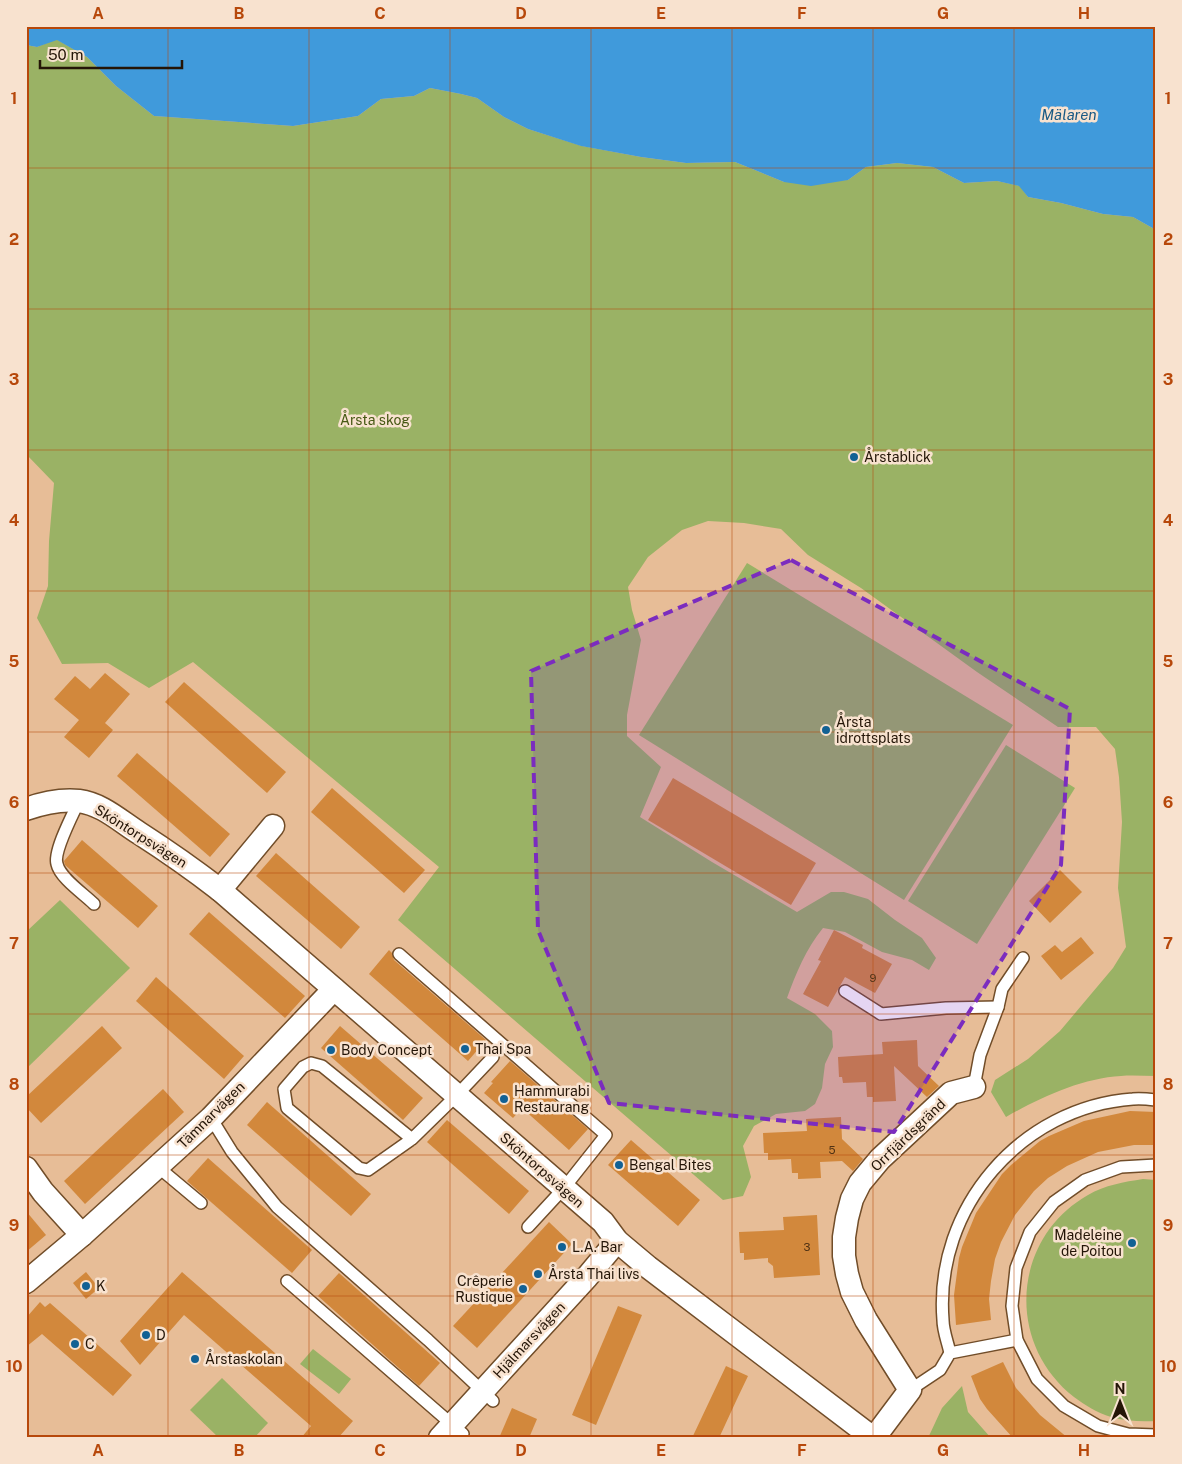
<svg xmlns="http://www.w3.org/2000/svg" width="1182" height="1464" viewBox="0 0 1182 1464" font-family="'Public Sans',sans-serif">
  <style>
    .green { fill: #9ab265 }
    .water { fill: #409adb }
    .building { fill: #d2883c }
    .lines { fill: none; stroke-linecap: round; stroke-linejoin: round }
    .service-casing { stroke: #714d29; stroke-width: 14 }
    .minor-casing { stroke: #714d29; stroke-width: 25 }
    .service { stroke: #fff; stroke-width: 11 }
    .minor { stroke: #fff; stroke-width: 22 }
    .marked { fill: #7b2cbf; fill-opacity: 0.2; stroke: #7b2cbf; stroke-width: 4; stroke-dasharray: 10 6; stroke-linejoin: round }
    .grid { fill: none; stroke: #b7480b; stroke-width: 1; stroke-opacity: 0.55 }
    .poi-dot { fill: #126194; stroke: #f8e2cf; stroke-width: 2 }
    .labels { text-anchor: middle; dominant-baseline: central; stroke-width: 5; stroke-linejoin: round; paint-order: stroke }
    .number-label { font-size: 11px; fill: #503214 }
    .park-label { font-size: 14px; fill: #475914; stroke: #f8e2cf }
    .poi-label { font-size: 14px; fill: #241507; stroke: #f8e2cf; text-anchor: start }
    .street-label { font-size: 14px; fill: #241507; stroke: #f8e2cf }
    .water-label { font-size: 15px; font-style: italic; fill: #185984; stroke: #f8e2cf }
    .neatline { fill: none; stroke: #b7480b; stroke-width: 2 }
    .grid-label { font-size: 16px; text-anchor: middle; font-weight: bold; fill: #b7480b }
  </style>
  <rect width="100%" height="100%" fill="#e7bd97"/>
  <g class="green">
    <path d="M56 39 87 57 116 86 154 116 293 126 358 116 381 99 414 96 430 88 461 94 477 98 504 117 528 129 582 146 641 157 686 163 735 162 784 182 848 180 866 167 897 163 933 167 964 183 997 181 1020 186 1028 197 1061 203 1103 214 1133 217 1156 230V1076C1144 1076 1132 1075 1121 1076 1082 1078 1039 1098 1006 1117L991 1092 995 1080 1028 1059 1060 1031 1113 968 1126 947 1118 888 1122 822 1119 777 1115 749 1096 727H1058L977 672 861 588 808 555 781 529 744 523 708 521 682 530 648 557 628 587 632 610 641 640 627 715V736L661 767 640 817 712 862 797 912 831 892H844L868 899 895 920 922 938 936 958 929 970 912 960 882 952 845 932 823 928C806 949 796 973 787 998L815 1014 832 1031 833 1047 825 1064 822 1088 815 1104 805 1111 776 1114 754 1126 743 1146 751 1177 743 1196 723 1200 398 920 439 867 193 662 149 688 108 663 62 664 37 618 48 586 49 541 54 483 26 454V45L37 47Z"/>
    <path d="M747 563 1013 725 904 900 639 735Z"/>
    <path d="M1006 745 1075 788 977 944 908 901Z"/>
    <path d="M60 900 130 968 26 1069V932Z"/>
    <path d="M1143 1179 1156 1180V1421C1141 1422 1125 1421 1111 1417 1097 1413 1085 1405 1074 1397 1005 1343 1012 1238 1088 1195 1105 1185 1124 1182 1143 1179Z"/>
    <path d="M313 1349 351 1379 339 1394 300 1364Z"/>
    <path d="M222 1378 268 1423 254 1438H219L190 1410Z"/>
    <path d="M962 1386 968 1412 991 1438H928L942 1408Z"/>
  </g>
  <path class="water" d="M26 26H1156V230L1133 217 1103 214 1061 203 1028 197 1019 186 997 181 964 183 933 167 897 163 866 167 848 180 811 186 784 182 735 162 686 163 641 157 581 146 528 129 504 117 477 98 461 94 430 88 414 96 381 99 358 116 293 126 154 116 116 86 87 57 57 40 37 47 26 45Z"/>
  <g class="building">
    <path d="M105 673 130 694 105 723 113 730 89 758 64 737 79 720 54 699 75 676 90 689Z"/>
    <path d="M184 682 286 772 267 793 165 702Z"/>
    <path d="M137 753 230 834 210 857 117 776Z"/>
    <path d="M673 778 816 863 791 905 648 820Z"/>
    <path d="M332 788 425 870 404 893 311 812Z"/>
    <path d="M82 840 158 906 138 928 65 865 64 861Z"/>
    <path d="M276 853 360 927 341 949 256 876Z"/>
    <path d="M1060 870 1082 892 1050 923 1029 901Z"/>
    <path d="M209 912 305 996 285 1018 189 934Z"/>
    <path d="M834 930 863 945 862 948 892 964 875 993 845 977 828 1007 803 994 821 961 818 960Z"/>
    <path d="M1081 937 1094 953 1061 980 1041 956 1055 945 1062 952Z"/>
    <path d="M389 950 392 953 394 960 486 1040 468 1061 369 974Z"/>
    <path d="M156 977 244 1056 224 1079 136 1001Z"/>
    <path d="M102 1026 122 1048 41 1123 26 1107V1097Z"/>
    <path d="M340 1026 423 1098 403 1120 321 1048Z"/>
    <path d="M917 1040 918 1066 939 1086 927 1097 894 1066 896 1101 873 1102V1097H867L866 1082 843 1083 842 1077H839L838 1057 883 1054 882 1042Z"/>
    <path d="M510 1061 588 1129 569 1150 522 1108 513 1118 484 1093 493 1083 491 1082Z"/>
    <path d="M163 1089 184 1112 85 1204 64 1181Z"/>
    <path d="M267 1102 371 1194 351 1216 247 1125Z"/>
    <path d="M1130 1111 1156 1112V1145H1134L1098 1152 1067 1166 1048 1178 1034 1191 1015 1215 1001 1242 995 1259 991 1281 989 1299 991 1320 956 1325 954 1295 959 1258 962 1247 976 1213 1002 1174 1011 1165 1040 1141 1049 1136 1084 1121Z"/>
    <path d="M841 1117 842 1139 863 1159 853 1171 842 1161 820 1162 821 1178 798 1179V1173H792L791 1159 768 1160V1153H764L763 1133 807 1131 806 1119Z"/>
    <path d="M447 1120 529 1191 509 1214 427 1142Z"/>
    <path d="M631 1140 700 1200 678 1226 608 1165Z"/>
    <path d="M208 1158 312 1250 292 1273 187 1181Z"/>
    <path d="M26 1211 46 1235 26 1252Z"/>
    <path d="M817 1215 820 1275 774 1278 773 1266 768 1262V1258L744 1260V1253H740L739 1232 784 1230 783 1217Z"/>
    <path d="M549 1222 572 1244 477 1348 453 1326Z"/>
    <path d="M86 1272 99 1288 86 1299 73 1283Z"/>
    <path d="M182 1272 353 1421 338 1438H301L311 1426 184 1315 140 1365 120 1341Z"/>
    <path d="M339 1273 440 1363 419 1386 318 1296Z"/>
    <path d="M40 1302 45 1307 50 1303 132 1375 113 1396 42 1334 26 1347V1318Z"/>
    <path d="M618 1306 642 1315 596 1425 572 1415Z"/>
    <path d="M1003 1362 1016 1388 1040 1415 1068 1438H1013L987 1409 980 1399 971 1376Z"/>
    <path d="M726 1366 748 1376 737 1399 719 1438H692Z"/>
    <path d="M512 1408 537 1419 529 1438H499Z"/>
  </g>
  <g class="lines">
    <g class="service-casing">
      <g id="service">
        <path d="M79 801C73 814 53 852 57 864 60 878 84 894 94 904"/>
        <path d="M399 954 606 1135 564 1188 528 1227"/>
        <path d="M845 991 881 1014 946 1008 998 1007"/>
        <path d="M974 1087 980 1055 998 1007 1002 989 1023 958"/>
        <path d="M211 1118 232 1152 277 1207 428 1340 493 1401"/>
        <path d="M412 1139 322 1066 311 1063 303 1067 284 1089 287 1108 359 1168 368 1170 412 1139 457 1095 493 1057"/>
        <path d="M1156 1165 1121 1167 1085 1180 1054 1202 1030 1232 1016 1268 1012 1306 1017 1340 1037 1379 1064 1406 1098 1426 1128 1434 1156 1435"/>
        <path d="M158 1167 201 1203"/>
        <path d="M287 1281 463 1434"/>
        <path d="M950 1353C948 1343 943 1331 943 1320 934 1208 1021 1107 1133 1099 1140 1098 1148 1099 1156 1100"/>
        <path d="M910 1390 940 1370 950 1353 1017 1340"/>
      </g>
    </g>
    <g class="minor-casing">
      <g id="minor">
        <path d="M26 809C43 803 60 799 79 801 102 804 120 821 139 833 167 851 194 870 220 890L603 1222 617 1241 648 1267 873 1438"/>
        <path d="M220 890 273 826"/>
        <path d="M26 1168 43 1192 82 1235"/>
        <path d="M26 1282 82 1235 211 1118 334 989"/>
        <path d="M440 1438 587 1277 617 1241"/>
        <path d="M874 1438 910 1390 866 1320 852 1292 847 1274 844 1256V1237L847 1218 852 1199 860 1183 880 1159 951 1093 974 1087"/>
      </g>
    </g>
    <use href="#service" class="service"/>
    <use href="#minor" class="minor"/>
  </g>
  <path class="marked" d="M791 560 1070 709 1061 865 894 1132 609 1103 538 930 531 671Z"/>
  <path class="grid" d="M168 26V1438M309 26V1438M450 26V1438M591 26V1438M732 26V1438M873 26V1438M1014 26V1438M26 168H1156M26 309H1156M26 450H1156M26 591H1156M26 732H1156M26 873H1156M26 1014H1156M26 1155H1156M26 1296H1156"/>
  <g class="poi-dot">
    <circle cx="854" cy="457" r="5"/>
    <circle cx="826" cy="730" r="5"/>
    <circle cx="465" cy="1049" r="5"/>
    <circle cx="331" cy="1050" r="5"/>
    <circle cx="504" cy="1099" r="5"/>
    <circle cx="619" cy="1165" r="5"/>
    <circle cx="1132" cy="1243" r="5"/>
    <circle cx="562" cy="1247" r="5"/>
    <circle cx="538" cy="1274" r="5"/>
    <circle cx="86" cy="1286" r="5"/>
    <circle cx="523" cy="1289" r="5"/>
    <circle cx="146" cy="1335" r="5"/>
    <circle cx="75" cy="1344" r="5"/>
    <circle cx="195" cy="1359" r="5"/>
  </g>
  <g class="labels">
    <g class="number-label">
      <text x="873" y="978">9</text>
      <text x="832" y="1150">5</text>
      <text x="807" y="1247">3</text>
    </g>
    <g class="park-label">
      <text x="375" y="420">Årsta skog</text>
    </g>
    <g class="poi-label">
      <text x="864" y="457">Årstablick</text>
      <text x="836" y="722">Årsta<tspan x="836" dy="16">idrottsplats</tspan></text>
      <text x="475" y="1049">Thai Spa</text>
      <text x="341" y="1050">Body Concept</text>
      <text x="514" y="1091">Hammurabi<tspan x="514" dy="16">Restaurang</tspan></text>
      <text x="629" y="1165">Bengal Bites</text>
      <text x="1122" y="1235" text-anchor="end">Madeleine<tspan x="1122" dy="16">de Poitou</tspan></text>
      <text x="572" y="1247">L.A. Bar</text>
      <text x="548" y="1274">Årsta Thai livs</text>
      <text x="513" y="1281" text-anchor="end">Crêperie<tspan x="513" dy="16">Rustique</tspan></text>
      <text x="96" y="1286">K</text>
      <text x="156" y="1335">D</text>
      <text x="85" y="1344">C</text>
      <text x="205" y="1359">Årstaskolan</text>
    </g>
    <g class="street-label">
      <text transform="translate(141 836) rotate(32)">Sköntorpsvägen</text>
      <text transform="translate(211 1115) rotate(-45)">Tämnarvägen</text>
      <text transform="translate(908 1135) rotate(-44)">Orrfjärdsgränd</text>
      <text transform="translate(542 1170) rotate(41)">Sköntorpsvägen</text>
      <text transform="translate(529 1340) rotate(-47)">Hjälmarsvägen</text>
    </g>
    <g class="water-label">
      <text x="1069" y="114">Mälaren</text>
    </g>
  </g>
  <rect width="1182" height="1464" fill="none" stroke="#f8e2cf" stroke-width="55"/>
  <g transform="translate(1120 1402)" stroke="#f8e2cf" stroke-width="4" paint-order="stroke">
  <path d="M0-4L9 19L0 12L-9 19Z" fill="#241507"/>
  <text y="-8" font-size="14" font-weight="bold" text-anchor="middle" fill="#241507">N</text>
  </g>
  <path d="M40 60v8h142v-8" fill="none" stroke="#241507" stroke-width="2.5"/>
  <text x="48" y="60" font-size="15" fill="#241507" stroke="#f8e2cf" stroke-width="4" paint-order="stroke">50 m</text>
  <rect x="28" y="28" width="1126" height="1408" class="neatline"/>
  <g class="grid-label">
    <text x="98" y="19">A</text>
    <text x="239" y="19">B</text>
    <text x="380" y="19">C</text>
    <text x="521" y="19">D</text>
    <text x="661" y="19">E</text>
    <text x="802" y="19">F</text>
    <text x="943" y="19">G</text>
    <text x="1084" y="19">H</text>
    <text x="14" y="104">1</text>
    <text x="1168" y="104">1</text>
    <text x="14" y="245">2</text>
    <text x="1168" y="245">2</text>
    <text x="14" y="385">3</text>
    <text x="1168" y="385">3</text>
    <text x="14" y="526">4</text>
    <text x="1168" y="526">4</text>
    <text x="14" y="667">5</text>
    <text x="1168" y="667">5</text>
    <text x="14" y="808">6</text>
    <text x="1168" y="808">6</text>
    <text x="14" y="949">7</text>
    <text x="1168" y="949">7</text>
    <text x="14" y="1090">8</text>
    <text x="1168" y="1090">8</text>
    <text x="14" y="1231">9</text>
    <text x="1168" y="1231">9</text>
    <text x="14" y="1372">10</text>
    <text x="1168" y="1372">10</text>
    <text x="98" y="1456">A</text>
    <text x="239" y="1456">B</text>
    <text x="380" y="1456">C</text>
    <text x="521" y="1456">D</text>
    <text x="661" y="1456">E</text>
    <text x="802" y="1456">F</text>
    <text x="943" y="1456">G</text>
    <text x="1084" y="1456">H</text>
  </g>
</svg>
